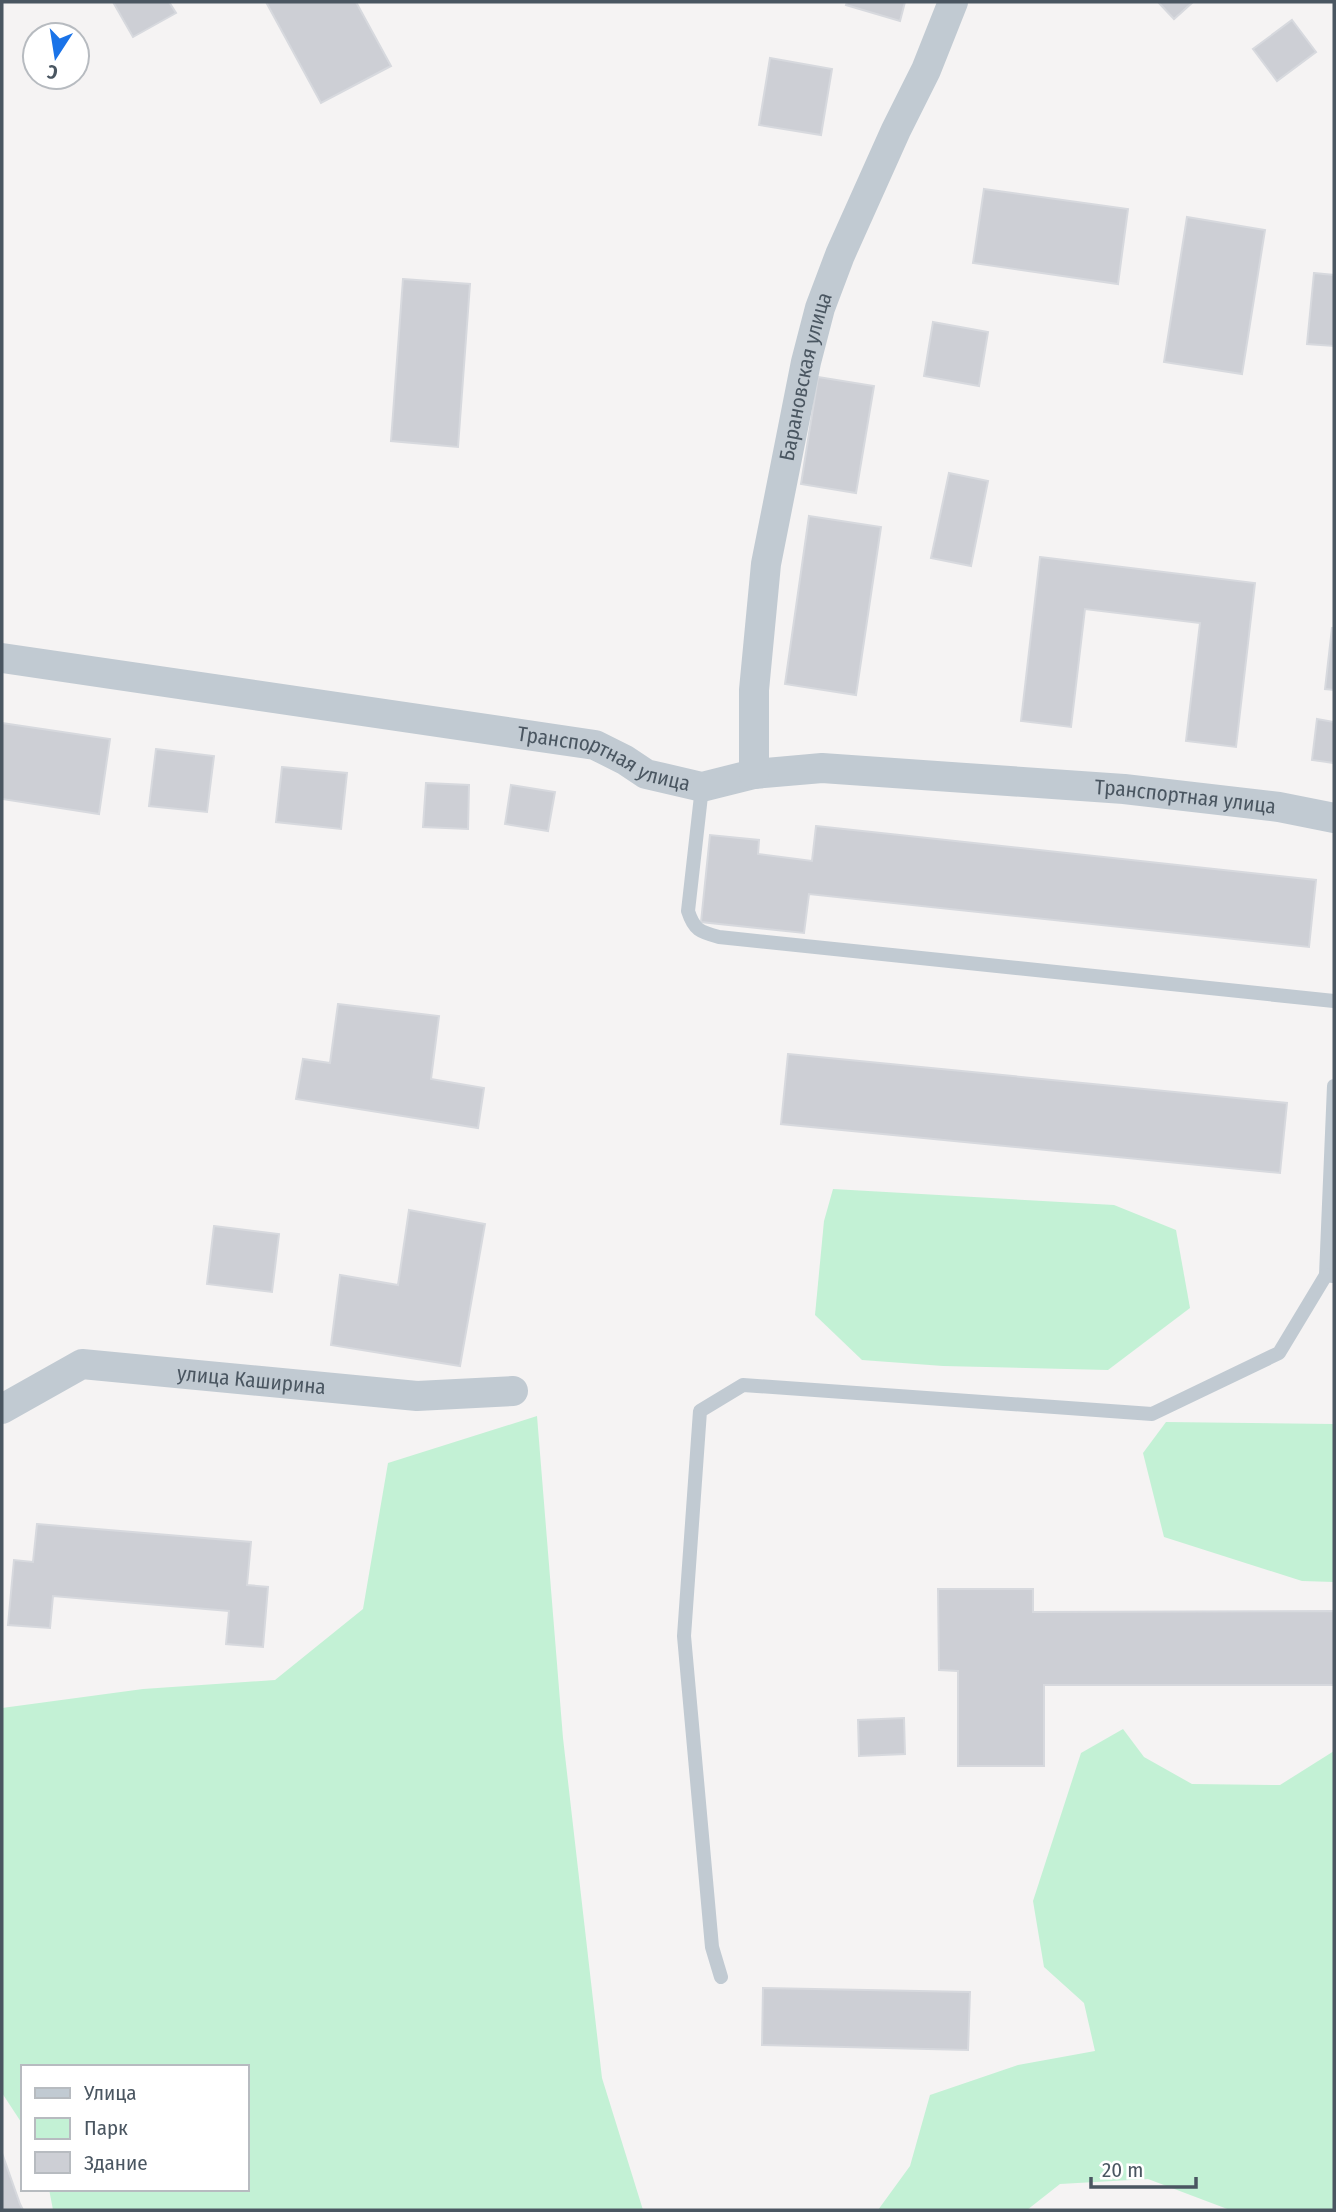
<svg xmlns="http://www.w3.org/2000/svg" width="1336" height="2212" viewBox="0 0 1336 2212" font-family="'Fira Sans Condensed',sans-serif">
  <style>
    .green { fill: #c3f1d5 }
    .building { fill: #cdcfd5; stroke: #d7d9de; stroke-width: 2 }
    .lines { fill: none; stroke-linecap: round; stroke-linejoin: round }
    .lane { stroke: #c1cad2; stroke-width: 14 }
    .street { stroke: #c1cad2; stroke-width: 30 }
    .labels { text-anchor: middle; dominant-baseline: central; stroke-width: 5; stroke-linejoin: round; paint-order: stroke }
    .street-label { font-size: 21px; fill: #4a5661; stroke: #fff }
  </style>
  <rect width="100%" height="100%" fill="#f5f3f3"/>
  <g class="green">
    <path d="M833 1189 1114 1205 1176 1230 1190 1308 1108 1370 943 1366 862 1360 815 1315 824 1221Z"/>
    <path d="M537 1416 563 1738 602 2078 643 2210H53L49 2189H247V2067H23V2125L2 2093V1708L143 1689 275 1680 363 1609 388 1463Z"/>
    <path d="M1166 1422 1334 1424V1582L1302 1581 1164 1537 1143 1453Z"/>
    <path d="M1123 1729 1144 1757 1192 1784 1280 1785 1334 1751V2210H1230L1148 2179 1060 2184 1027 2210H878L910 2166 930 2095 1018 2065 1095 2051 1084 2003 1044 1967 1033 1901 1081 1753Z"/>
  </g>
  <g class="building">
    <path d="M113 2H169L176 13 133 37Z"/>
    <path d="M266 2H356L391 66 321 103Z"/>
    <path d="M847 2H905L900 21 846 5Z"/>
    <path d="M1158 2H1193L1174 19Z"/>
    <path d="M1292 20 1316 52 1277 81 1253 49Z"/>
    <path d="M770 58 832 69 821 135 759 125Z"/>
    <path d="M984 189 1128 209 1118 284 973 263Z"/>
    <path d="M1187 217 1265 230 1242 374 1164 362Z"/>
    <path d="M1314 273 1334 275V346L1307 344Z"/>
    <path d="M403 279 470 284 458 447 391 441Z"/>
    <path d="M933 322 988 332 979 386 924 376Z"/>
    <path d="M818 377 874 386 856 493 801 484Z"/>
    <path d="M949 473 988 481 971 566 931 558Z"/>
    <path d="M809 516 881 527 856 695 785 684Z"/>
    <path d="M1040 557 1255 583 1236 747 1186 741 1200 623 1085 609 1071 727 1021 721Z"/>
    <path d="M1332 628H1334V690L1325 689Z"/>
    <path d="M1317 719 1334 722V763L1312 760Z"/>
    <path d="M2 723 110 739 99 814 2 799Z"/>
    <path d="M156 749 214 756 207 812 149 806Z"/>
    <path d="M282 767 347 773 341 829 276 822Z"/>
    <path d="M426 783 469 785 468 829 423 827Z"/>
    <path d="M511 785 555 792 548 831 505 824Z"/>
    <path d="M816 826 1316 880 1309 947 809 894 804 933 701 922 710 835 759 840 758 854 812 861Z"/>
    <path d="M338 1004 439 1016 431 1079 484 1088 478 1128 296 1099 303 1059 330 1063Z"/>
    <path d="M788 1054 1287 1103 1280 1173 781 1124Z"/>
    <path d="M409 1210 485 1224 460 1366 331 1345 340 1275 398 1285Z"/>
    <path d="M214 1226 279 1234 272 1292 207 1284Z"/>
    <path d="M37 1524 251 1542 247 1585 268 1587 263 1647 226 1644 229 1611 53 1596 50 1628 8 1625 14 1560 33 1562Z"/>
    <path d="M938 1589H1033V1612L1334 1611V1685H1044V1766H958V1671L939 1670Z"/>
    <path d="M904 1718 905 1754 859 1756 858 1720Z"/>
    <path d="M763 1988 970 1992 968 2050 762 2045Z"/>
    <path d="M2 2153 20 2204 23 2210H2Z"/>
  </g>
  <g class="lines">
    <g class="lane">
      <path d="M702 787 688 911C694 930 700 932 719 937L1334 1001"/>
      <path d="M1333 1276 1326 1275 1334 1086"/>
      <path d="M721 1977 712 1947 684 1636 700 1411 743 1385 1152 1414 1279 1353 1326 1275"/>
    </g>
    <g class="street">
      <path id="s1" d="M2 658 595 745 625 760 646 774 702 787 754 774 822 768 1124 789 1279 807 1334 818"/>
      <path id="s2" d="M754 774V690L766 564 806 362 820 308 840 255 896 130 926 70 953 2"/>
      <path id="s3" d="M2 1409 82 1364 417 1396 513 1391"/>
    </g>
  </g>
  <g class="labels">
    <g class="street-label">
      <text stroke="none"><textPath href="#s2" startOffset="402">Барановская улица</textPath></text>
      <text stroke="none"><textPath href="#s1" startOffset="612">Транспортная улица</textPath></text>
      <text stroke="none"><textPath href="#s1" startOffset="1202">Транспортная улица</textPath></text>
      <text stroke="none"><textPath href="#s3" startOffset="262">улица Каширина</textPath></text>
    </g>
  </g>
  <rect width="1336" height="2212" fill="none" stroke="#4a5661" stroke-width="7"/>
  <rect x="21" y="2065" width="228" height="126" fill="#ffffff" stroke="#b7bbc0" stroke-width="2"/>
  <rect x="35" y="2088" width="35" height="10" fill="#c1cad2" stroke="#b7bbc0" stroke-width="2"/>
  <text x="84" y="2100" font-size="21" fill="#4a5661">Улица</text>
  <rect x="35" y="2118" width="35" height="21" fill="#c3f1d5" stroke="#b7bbc0" stroke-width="2"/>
  <text x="84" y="2135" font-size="21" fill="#4a5661">Парк</text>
  <rect x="35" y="2152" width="35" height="21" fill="#cdcfd5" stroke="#b7bbc0" stroke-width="2"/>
  <text x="84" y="2170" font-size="21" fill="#4a5661">Здание</text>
  <g transform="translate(56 56) rotate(192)"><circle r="33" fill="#ffffff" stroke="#b7bbc0" stroke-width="2"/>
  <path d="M0-5L12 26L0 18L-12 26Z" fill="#1a73e8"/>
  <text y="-10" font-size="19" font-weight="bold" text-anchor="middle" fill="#4a5661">С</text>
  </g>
  <path d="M1091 2177v10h105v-10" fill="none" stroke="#4a5661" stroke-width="3.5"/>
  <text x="1102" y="2177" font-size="21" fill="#4a5661" stroke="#ffffff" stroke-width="5" paint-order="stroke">20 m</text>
</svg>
